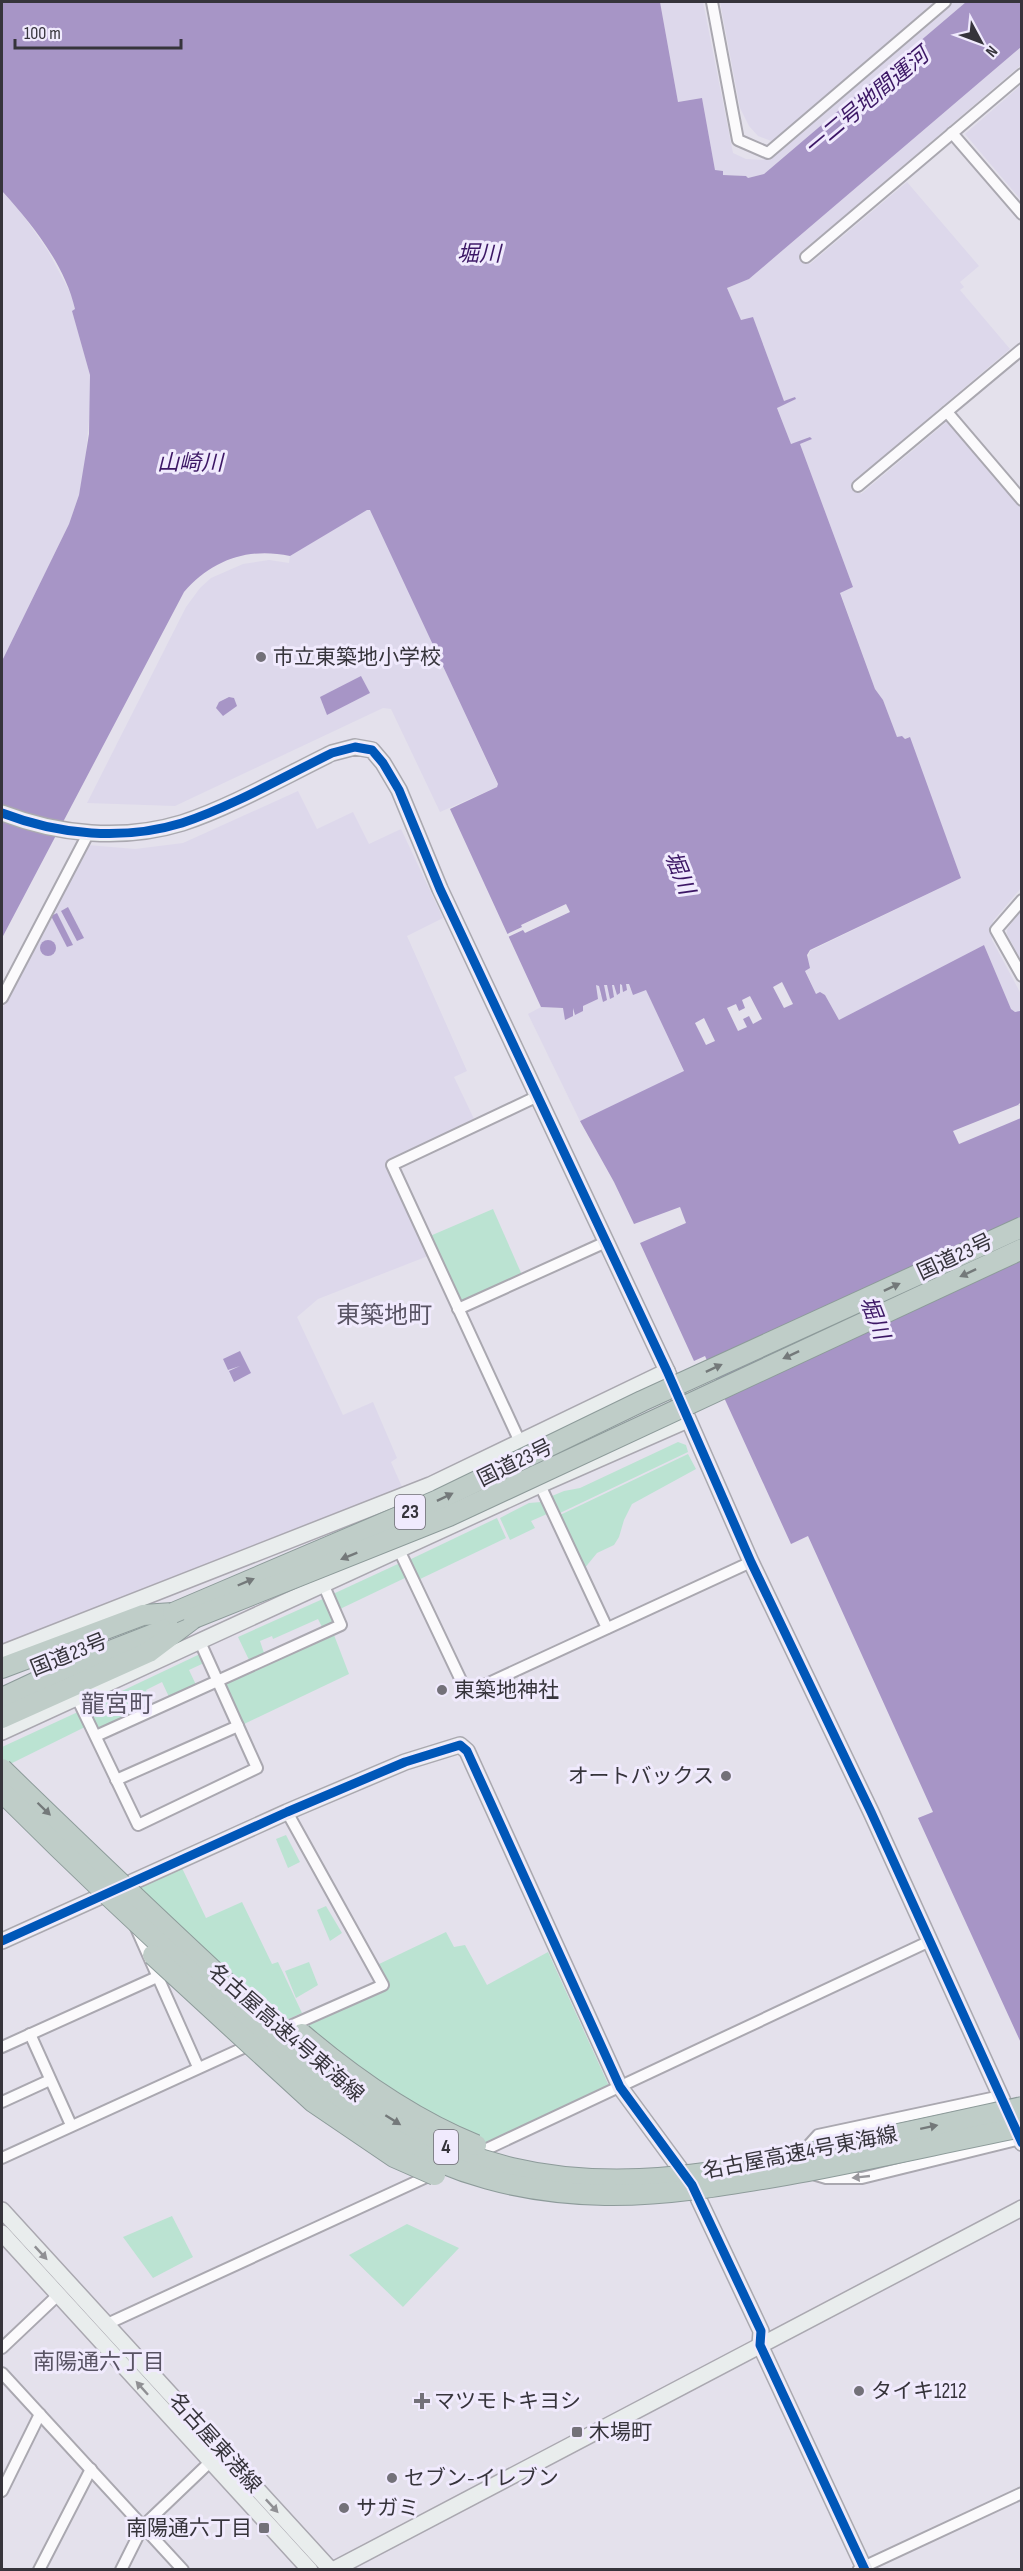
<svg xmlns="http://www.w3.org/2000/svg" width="1023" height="2571" viewBox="0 0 1023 2571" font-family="'Sofia Sans Condensed','Noto Sans JP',sans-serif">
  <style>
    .built { fill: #ddd8eb }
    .green { fill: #bbe3d2 }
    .water { fill: #a795c6; fill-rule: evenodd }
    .pier { fill: #e4e1ec }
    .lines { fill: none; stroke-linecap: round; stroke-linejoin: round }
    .street-casing { stroke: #aaa8b0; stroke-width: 14 }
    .secondary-casing { stroke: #aaa8b0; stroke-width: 18 }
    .highway-casing { stroke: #8d9b9a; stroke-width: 22 }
    .street { stroke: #fbfafc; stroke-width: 10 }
    .secondary { stroke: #e9eded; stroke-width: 15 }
    .highway { stroke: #bfcdc8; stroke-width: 20 }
    .highway-bridge-casing { stroke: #8d9b9a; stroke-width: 22; stroke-linecap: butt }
    .highway-bridge { stroke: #bfcdc8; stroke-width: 20 }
    .cycleway-casing { stroke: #f0eafd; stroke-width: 13 }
    .cycleway { stroke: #0057b8; stroke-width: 9 }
    .oneway { fill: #74797a }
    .oneway2 { fill: #98979c }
    .oneway3 { fill: #909094 }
    .poi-dot { fill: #737179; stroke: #f0eafd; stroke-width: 2 }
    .labels { text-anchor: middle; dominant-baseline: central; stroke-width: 6; stroke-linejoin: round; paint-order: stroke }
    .shield { fill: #f0eafd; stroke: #6e6b75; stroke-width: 1.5 }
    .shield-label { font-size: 20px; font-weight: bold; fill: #36343b }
    .poi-label { font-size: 21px; fill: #36343b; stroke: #f0eafd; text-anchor: start }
    .street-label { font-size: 21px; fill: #36343b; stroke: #f0eafd }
    .water-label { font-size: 22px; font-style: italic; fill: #3c1765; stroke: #f0eafd }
    .neighbourhood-label { font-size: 22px; fill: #595464; stroke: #f0eafd }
    .quarter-label { font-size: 24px; fill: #595464; stroke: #f0eafd }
  </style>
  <rect width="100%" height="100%" fill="#e4e1ec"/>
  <g class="built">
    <path d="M660 2H703L733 153 746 159 763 160 952 2H966L764 174 748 178 746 176 723 175 715 170 702 98 678 102Z"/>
    <path d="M720 2H936L774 142 758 136 749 126 740 108Z"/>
    <path d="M1021 47V65L801 253 810 264 907 182 979 266 960 282 964 287 960 290 1010 349 852 483 861 494 949 420 1021 505V888L993 921 992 940 1021 994V1016L1020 1012H1014L1011 1009 984 945 839 1020 825 995 816 994 805 970 810 951 961 878 909 737 904 739 897 738 883 700 875 689 840 592 853 587 800 444 811 439 810 437 791 445 777 407 796 399 795 397 784 402 753 317 741 320 727 288 749 279Z"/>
    <path d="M1021 85V200L965 134Z"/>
    <path d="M2 191 23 215 48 251 72 296 75 310 72 311 90 375 91 398 85 463 79 495 69 524 2 661Z"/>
    <path d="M367 509 372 512 498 785 497 787 440 812 391 709 383 708 175 806 87 803 186 607 200 588 211 578 243 564 269 560 289 563 290 556Z"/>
    <path d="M298 791 317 829 353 812 369 844 401 829 443 918 407 936 467 1071 454 1077 475 1121 385 1162 428 1256 318 1299 297 1317 343 1415 373 1402 397 1458 391 1462 402 1487 2 1644V1009L87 845 135 849 183 843Z"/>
    <path d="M1021 908V961L1007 934V930Z"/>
    <path d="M619 984H629L630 989H646L684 1072 580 1121 528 1014 541 1007 563 1008 572 1013 573 1008 582 1009 583 1006 597 999 596 985H599L600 995 604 994V985H607L612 991 611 985H614L620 993Z"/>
  </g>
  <g class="green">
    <path d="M493 1209 522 1275 460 1303 430 1236Z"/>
    <path d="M678 1442 686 1445 688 1452 560 1513 552 1496 564 1491 580 1488Z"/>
    <path d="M688 1454 696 1469 632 1504 624 1520 619 1537 614 1545 597 1553 584 1569 560 1515Z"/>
    <path d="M541 1502 547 1514 531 1521 535 1528 510 1540 500 1518 529 1503Z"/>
    <path d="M497 1518 506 1538 418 1580 409 1560Z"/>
    <path d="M400 1563 407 1577 340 1609 333 1594Z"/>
    <path d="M325 1598 335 1620 333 1624 323 1629 318 1619 273 1639 272 1636 260 1641 265 1656 250 1662 238 1637Z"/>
    <path d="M334 1635 349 1674 242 1725 222 1684Z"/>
    <path d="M200 1654 204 1663 189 1670 197 1687 170 1699 162 1682 146 1690 154 1707 101 1731 96 1729 86 1708Z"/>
    <path d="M80 1711 87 1726 2 1768V1747Z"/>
    <path d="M286 1835 300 1862 288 1868 276 1839Z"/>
    <path d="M182 1868 206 1918 242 1902 272 1964 278 1962 302 2013 243 2039 129 1890Z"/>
    <path d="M326 1906 342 1933 330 1941 317 1910Z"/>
    <path d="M446 1932 454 1947 465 1945 487 1985 548 1952 609 2086 608 2090 485 2146 420 2113 301 2021 385 1986 377 1965Z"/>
    <path d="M309 1962 318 1985 296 1998 285 1971Z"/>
    <path d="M172 2216 193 2257 153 2278 123 2237Z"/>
    <path d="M407 2224 459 2248 403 2307 349 2255Z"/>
  </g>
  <g class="water">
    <path d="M2 2H660L678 102 702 98 715 170 723 171V175L746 176 748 178 764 174 966 2H1021V47L749 279 727 288 741 320 753 317 784 401 795 397 796 399 777 408 791 444 810 437 812 439 800 444 853 587 840 593 875 689 883 700 897 737 902 736 905 739 910 737 961 878 810 950 807 955 810 968 805 971 816 994 820 992 825 995 839 1020 984 945 1011 1009 1015 1012 1020 1011 1021 1016 1022 1101 1018 1105 1022 1107 1021 2043 918 1818 933 1812 808 1536 791 1544 705 1356 694 1361 640 1243 686 1223 680 1207 634 1224 614 1182 580 1121 684 1071 646 990 633 995 629 984H626L627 990 623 992 622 985 620 984V993L617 995 614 985H612L614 997 610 999 607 985H604L607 1000 603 1002 599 986 596 985 598 999 583 1006V1011L575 1015 573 1008V1016L565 1020 563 1008 541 1007 450 809 497 787 498 784 370 510H367L290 556C248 547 212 560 184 592L2 938V661L69 524 79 495 89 434 90 375 72 311 75 309C65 265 32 224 2 191ZM782 982 793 1004 784 1008 773 987ZM750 996 762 1019 753 1024 749 1016 743 1019 747 1027 738 1031 727 1008 736 1004 739 1011 745 1008 742 1000ZM704 1018 715 1041 706 1045 695 1023Z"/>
    <path d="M361 676 370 693 327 715 320 697Z"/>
    <path d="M229 697 234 698 237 706 223 716 216 708 219 702Z"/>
    <path d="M68 907 84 938 77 941 61 911Z"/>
    <path d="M57 913 73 945 67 947 51 916Z"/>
    <circle cx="48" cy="948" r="8"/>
    <path d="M240 1351 251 1373 234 1382 229 1371 240 1366 228 1370 223 1359Z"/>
  </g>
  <g class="pier">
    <path d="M566 904 570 912 525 933 523 930 506 938 505 935 522 927 521 925Z"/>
    <path d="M1018 1105 1021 1106V1118L959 1144 953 1131Z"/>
  </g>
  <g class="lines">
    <g class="street-casing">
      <g id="street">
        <path d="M712 2 738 140 768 153 945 2"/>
        <path d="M952 133 1022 214"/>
        <path d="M806 257 1022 74"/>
        <path d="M947 412 1022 500"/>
        <path d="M858 486 1022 349"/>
        <path d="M1022 900 996 930 1022 976"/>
        <path d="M2 998 88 834"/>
        <path d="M458 1309 606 1242"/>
        <path d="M520 1442 392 1165 538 1096"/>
        <path d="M540 1485 607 1628"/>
        <path d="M399 1550 467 1693 751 1562"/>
        <path d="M77 1698 138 1825 257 1768 200 1642"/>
        <path d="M96 1736 341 1625 324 1586"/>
        <path d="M116 1780 238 1726"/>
        <path d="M136 1928 198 2067"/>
        <path d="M279 2031 383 1985 287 1812"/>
        <path d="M30 2034 71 2125"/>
        <path d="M2 2047 157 1977"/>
        <path d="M2 2102 50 2080"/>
        <path d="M474 2155 930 1941"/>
        <path d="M806 2155 809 2145 818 2135 1001 2096"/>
        <path d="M2 2158 254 2043"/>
        <path d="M814 2172 816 2175 826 2178H862L1020 2139"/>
        <path d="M107 2324 433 2174"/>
        <path d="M2 2348 58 2295"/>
        <path d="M2 2373 183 2570"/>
        <path d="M2 2491 40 2414"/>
        <path d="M859 2569 1022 2493"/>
        <path d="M39 2570 91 2469"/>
        <path d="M121 2570 143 2526 210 2462"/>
      </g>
    </g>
    <g class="secondary-casing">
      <g id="secondary">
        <path d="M2 813C59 835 123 841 182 823 231 807 285 776 332 753L355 747 372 750 383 763 399 790 440 889 667 1371 751 1562 871 1812 1022 2143"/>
        <path d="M2 1653 430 1485 667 1371"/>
        <path d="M2 1732 540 1485 688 1420"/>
        <path d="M2 1941 287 1812 405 1762 460 1745 467 1751 620 2087 692 2185 761 2331 760 2345 865 2570"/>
        <path d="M2 2210 331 2570"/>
        <path d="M2 2233 310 2570"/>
        <path d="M333 2570 1022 2208"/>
      </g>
    </g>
    <g class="highway-casing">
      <g id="highway">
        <path d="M2 1668 143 1615 173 1613"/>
        <path d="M2 1698 64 1669 169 1628"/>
        <path d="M2 1718 149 1652 194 1618"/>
      </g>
    </g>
    <use href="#street" class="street"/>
    <use href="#secondary" class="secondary"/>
    <use href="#highway" class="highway"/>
    <g class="highway-bridge-casing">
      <g id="highway-bridge">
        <path d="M173 1613 438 1500 642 1401 1022 1227"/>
        <path d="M194 1618 449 1516 1022 1249"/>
        <path d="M2 1769C72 1837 143 1905 215 1972 349 2096 444 2187 640 2179 704 2177 768 2162 831 2148 895 2135 958 2121 1022 2107"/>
        <path d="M2 1792C68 1858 136 1923 206 1986 334 2104 419 2191 605 2195 669 2196 734 2184 797 2173 872 2159 947 2142 1022 2127"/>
        <path d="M153 1955 313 2102 394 2157 435 2175"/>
        <path d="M302 2034C355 2079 412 2119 476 2145"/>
      </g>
    </g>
    <use href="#highway-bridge" class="highway-bridge"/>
    <g class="cycleway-casing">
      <g id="cycleway">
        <path d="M2 813C59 835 123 841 182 823 231 807 285 776 332 753L355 747 372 750 383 763 399 790 440 889 667 1371 751 1562 871 1812 1022 2143"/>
        <path d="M2 1941 287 1812 405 1762 460 1745 467 1751 620 2087 692 2185 761 2331 760 2345 865 2570"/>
      </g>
    </g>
    <use href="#cycleway" class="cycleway"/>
  </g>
  <defs><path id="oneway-solid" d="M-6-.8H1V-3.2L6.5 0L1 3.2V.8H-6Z" transform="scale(1.5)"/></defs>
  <g class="oneway">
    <use href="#oneway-solid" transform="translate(968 1273) rotate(155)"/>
    <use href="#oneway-solid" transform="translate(892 1287) rotate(-25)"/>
    <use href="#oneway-solid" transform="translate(791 1355) rotate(155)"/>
    <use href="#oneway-solid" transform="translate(714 1368) rotate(-25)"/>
    <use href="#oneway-solid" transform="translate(445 1497) rotate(-26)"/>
    <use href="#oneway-solid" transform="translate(349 1556) rotate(158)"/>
    <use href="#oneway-solid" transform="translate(246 1582) rotate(-23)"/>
    <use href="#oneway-solid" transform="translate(44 1809) rotate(44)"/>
    <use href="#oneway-solid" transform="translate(393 2120) rotate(32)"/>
    <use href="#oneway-solid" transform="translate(929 2127) rotate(-12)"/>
  </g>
  <use class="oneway2" href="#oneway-solid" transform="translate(861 2177) rotate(174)"/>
  <g class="oneway3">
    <use href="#oneway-solid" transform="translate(41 2253) rotate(47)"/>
    <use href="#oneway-solid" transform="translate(142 2388) rotate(-132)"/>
    <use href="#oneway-solid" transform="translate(272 2506) rotate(47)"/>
  </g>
  <g class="poi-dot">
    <circle cx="261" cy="657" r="6"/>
    <circle cx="442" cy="1690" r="6"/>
    <circle cx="726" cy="1776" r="6"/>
    <circle cx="859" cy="2391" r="6"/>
    <path d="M419 2392h6v6h6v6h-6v6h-6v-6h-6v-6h6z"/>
    <rect x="571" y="2426" width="12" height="12" rx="3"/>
    <circle cx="392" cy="2478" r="6"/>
    <circle cx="344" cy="2508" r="6"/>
    <rect x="258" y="2522" width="12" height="12" rx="3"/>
  </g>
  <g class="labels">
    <g class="shield">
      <rect x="395" y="1495" width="30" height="34" rx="4.5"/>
      <rect x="434" y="2130" width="24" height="34" rx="4.5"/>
    </g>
    <g class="shield-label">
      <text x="410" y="1512">23</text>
      <text x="446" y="2147">4</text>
    </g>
    <g class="poi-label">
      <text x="273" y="657">市立東築地小学校</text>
      <text x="454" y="1690">東築地神社</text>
      <text x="714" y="1776" text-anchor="end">オートバックス</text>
      <text x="871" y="2391">タイキ1212</text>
      <text x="434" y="2401">マツモトキヨシ</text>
      <text x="589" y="2432">木場町</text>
      <text x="404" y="2478">セブン-イレブン</text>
      <text x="356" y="2508">サガミ</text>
      <text x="252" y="2528" text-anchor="end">南陽通六丁目</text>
    </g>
    <g class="street-label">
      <text transform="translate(955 1257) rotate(-25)">国道23号</text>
      <text transform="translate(515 1463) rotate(-26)">国道23号</text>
      <text transform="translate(69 1655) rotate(-22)">国道23号</text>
      <text transform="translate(286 2033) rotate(41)">名古屋高速4号東海線</text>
      <text transform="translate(800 2153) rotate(-11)">名古屋高速4号東海線</text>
      <text transform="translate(215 2443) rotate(48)">名古屋東港線</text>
    </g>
    <g class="water-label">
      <text transform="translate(867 102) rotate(-40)">一二号地間運河</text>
      <text x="479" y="254">堀川</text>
      <text x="190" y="463">山崎川</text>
      <text transform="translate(679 873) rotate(68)">堀川</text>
      <text transform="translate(874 1318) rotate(69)">堀川</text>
    </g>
    <g class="neighbourhood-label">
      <text x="99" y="2362">南陽通六丁目</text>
    </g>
    <g class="quarter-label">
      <text x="384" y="1315">東築地町</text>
      <text x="117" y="1704">龍宮町</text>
    </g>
  </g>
  <rect width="1023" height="2571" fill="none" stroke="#36343b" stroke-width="6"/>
  <g transform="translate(981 42) rotate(131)" stroke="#f0eafd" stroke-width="4.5" paint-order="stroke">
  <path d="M0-4.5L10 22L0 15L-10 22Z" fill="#36343b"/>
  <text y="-9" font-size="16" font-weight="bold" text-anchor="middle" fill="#36343b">N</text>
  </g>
  <path d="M15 39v9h166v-9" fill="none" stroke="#36343b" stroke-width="3"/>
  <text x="24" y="39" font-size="18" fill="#36343b" stroke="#f0eafd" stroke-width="4.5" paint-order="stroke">100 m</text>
</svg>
